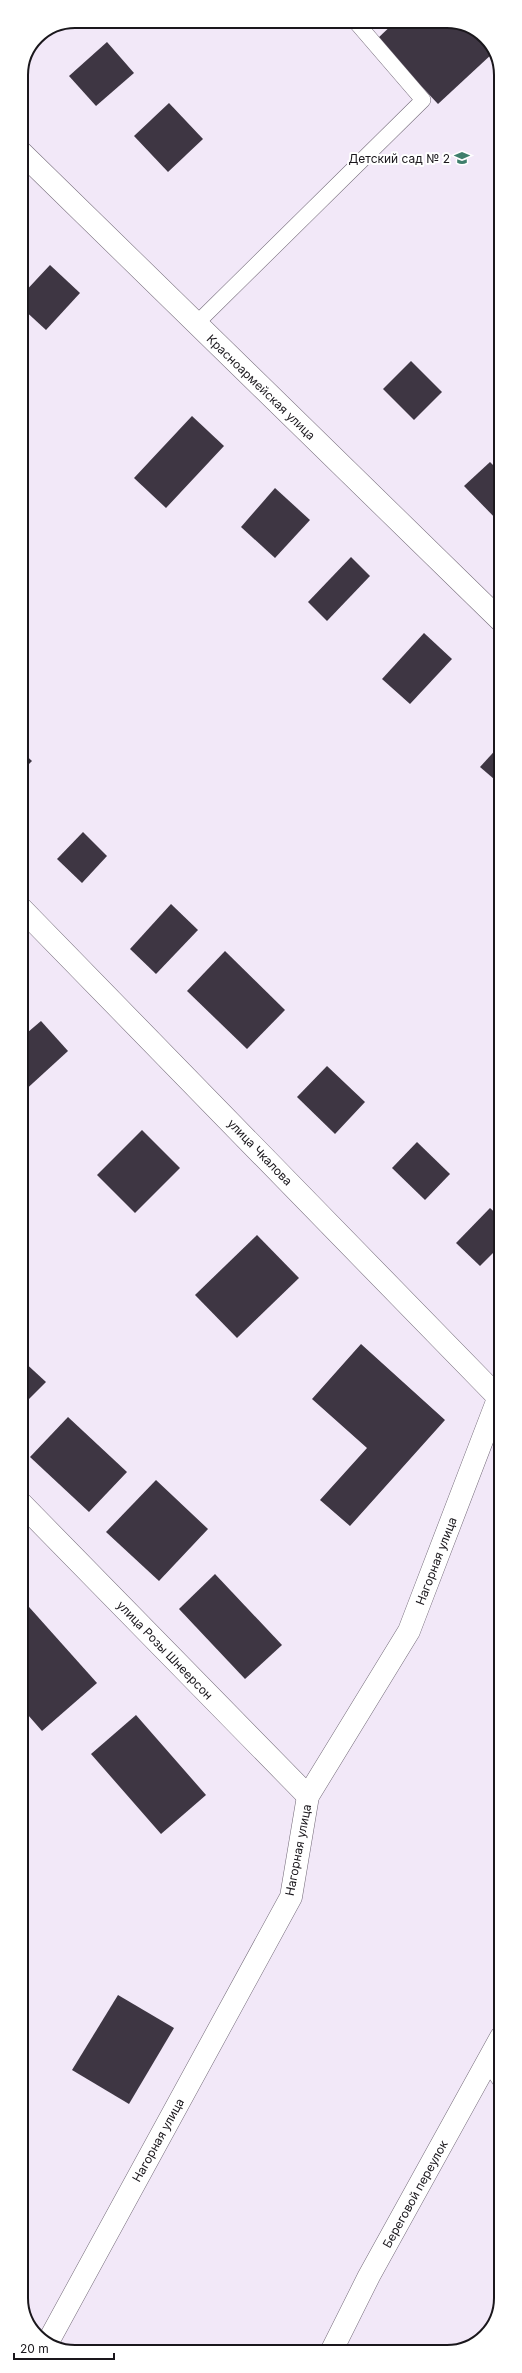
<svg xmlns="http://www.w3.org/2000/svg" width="522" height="2373" viewBox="0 0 522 2373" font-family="Inter,sans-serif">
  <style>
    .building { fill: #3e3643 }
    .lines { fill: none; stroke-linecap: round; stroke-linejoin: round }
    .lane-casing { stroke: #746b79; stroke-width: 16 }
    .street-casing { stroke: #746b79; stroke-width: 23 }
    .lane { stroke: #fff; stroke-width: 15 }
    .street { stroke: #fff; stroke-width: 22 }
    .labels { text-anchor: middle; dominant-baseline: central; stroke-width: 4; stroke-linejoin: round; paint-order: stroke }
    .poi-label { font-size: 12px; fill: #1a171c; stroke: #fff; text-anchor: end }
    .street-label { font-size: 12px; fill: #1a171c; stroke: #fff }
    .rim { fill: none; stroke: #1a171c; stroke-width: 2 }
  </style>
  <rect width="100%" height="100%" fill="#f2e8f8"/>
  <g class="building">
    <path d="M396 21H454L485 37 493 53 438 104 377 39Z"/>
    <path d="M107 42 134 73 96 106 69 76Z"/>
    <path d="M169 103 203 139 168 172 134 136Z"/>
    <path d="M50 265 80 293 46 330 21 307V296Z"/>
    <path d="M411 361 442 392 414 420 383 389Z"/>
    <path d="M192 416 224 446 166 508 134 478Z"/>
    <path d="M490 462 501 473V524L464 486Z"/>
    <path d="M275 488 310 520 275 558 241 527Z"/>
    <path d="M351 557 370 576 327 621 308 602Z"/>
    <path d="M424 633 452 659 410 704 382 679Z"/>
    <path d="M501 744V785L480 767Z"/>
    <path d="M21 751 32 761 21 772Z"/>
    <path d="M83 832 107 856 82 883 57 859Z"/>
    <path d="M171 904 198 930 156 974 130 949Z"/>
    <path d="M225 951 285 1010 247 1049 187 991Z"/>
    <path d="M41 1021 68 1051 21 1094V1038Z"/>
    <path d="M327 1066 365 1102 335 1134 297 1097Z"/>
    <path d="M142 1130 180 1168 135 1213 97 1175Z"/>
    <path d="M417 1142 450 1174 425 1200 392 1168Z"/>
    <path d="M490 1208 501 1218V1245L480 1266 456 1243Z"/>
    <path d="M257 1235 299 1278 237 1338 195 1295Z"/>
    <path d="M361 1344 445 1420 350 1526 320 1500 367 1448 312 1399Z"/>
    <path d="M21 1359 46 1382 21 1407Z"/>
    <path d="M68 1417 127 1472 89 1512 30 1457Z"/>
    <path d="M156 1480 208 1529 159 1581 106 1532Z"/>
    <path d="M215 1574 282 1645 245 1679 179 1609Z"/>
    <path d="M21 1598 97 1683 42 1731 21 1707Z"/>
    <path d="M136 1715 206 1795 161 1834 91 1754Z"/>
    <path d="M118 1995 174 2028 129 2104 72 2070Z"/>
  </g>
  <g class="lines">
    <g class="lane-casing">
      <g id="lane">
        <path d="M196 324 423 100 355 21"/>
        <path d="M487 2062 501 2082"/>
      </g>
    </g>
    <g class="street-casing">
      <g id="street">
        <path d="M21 152 501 621"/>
        <path d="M21 908 498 1397"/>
        <path d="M21 1503 308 1796"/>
        <path d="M48 2342 291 1897 308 1796 409 1631 501 1391"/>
        <path d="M331 2352 369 2276 501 2037"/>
      </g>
    </g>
    <use href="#lane" class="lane"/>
    <use href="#street" class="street"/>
  </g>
  <defs>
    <g id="school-bare" transform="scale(1.2)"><path d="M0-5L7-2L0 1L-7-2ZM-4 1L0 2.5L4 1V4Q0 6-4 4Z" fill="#3f7e6c" stroke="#fff" stroke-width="2.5" paint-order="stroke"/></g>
  </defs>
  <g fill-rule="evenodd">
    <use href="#school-bare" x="462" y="158"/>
  </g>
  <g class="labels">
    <g class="poi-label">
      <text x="450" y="158">Детский сад № 2</text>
    </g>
    <g class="street-label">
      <text transform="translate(261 387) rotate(44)">Красноармейская улица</text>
      <text transform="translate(260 1152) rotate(46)">улица Чкалова</text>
      <text transform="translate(436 1561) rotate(-69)">Нагорная улица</text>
      <text transform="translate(165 1650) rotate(46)">улица Розы Шнеерсон</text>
      <text transform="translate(298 1850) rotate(-79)">Нагорная улица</text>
      <text transform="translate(158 2140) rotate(-61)">Нагорная улица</text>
      <text transform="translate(415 2194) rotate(-61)">Береговой переулок</text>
    </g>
  </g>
  <path d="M0 0H522V2373H0ZM75 28H447A47 47 0 0 1 494 75V2298A47 47 0 0 1 447 2345H75A47 47 0 0 1 28 2298V75A47 47 0 0 1 75 28Z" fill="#fff" fill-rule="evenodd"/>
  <path class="rim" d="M75 28H447A47 47 0 0 1 494 75V2298A47 47 0 0 1 447 2345H75A47 47 0 0 1 28 2298V75A47 47 0 0 1 75 28Z"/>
  <path d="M14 2353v6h100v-6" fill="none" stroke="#1a171c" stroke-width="2"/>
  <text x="20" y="2353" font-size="12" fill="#1a171c" stroke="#ffffff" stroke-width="3" paint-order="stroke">20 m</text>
</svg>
